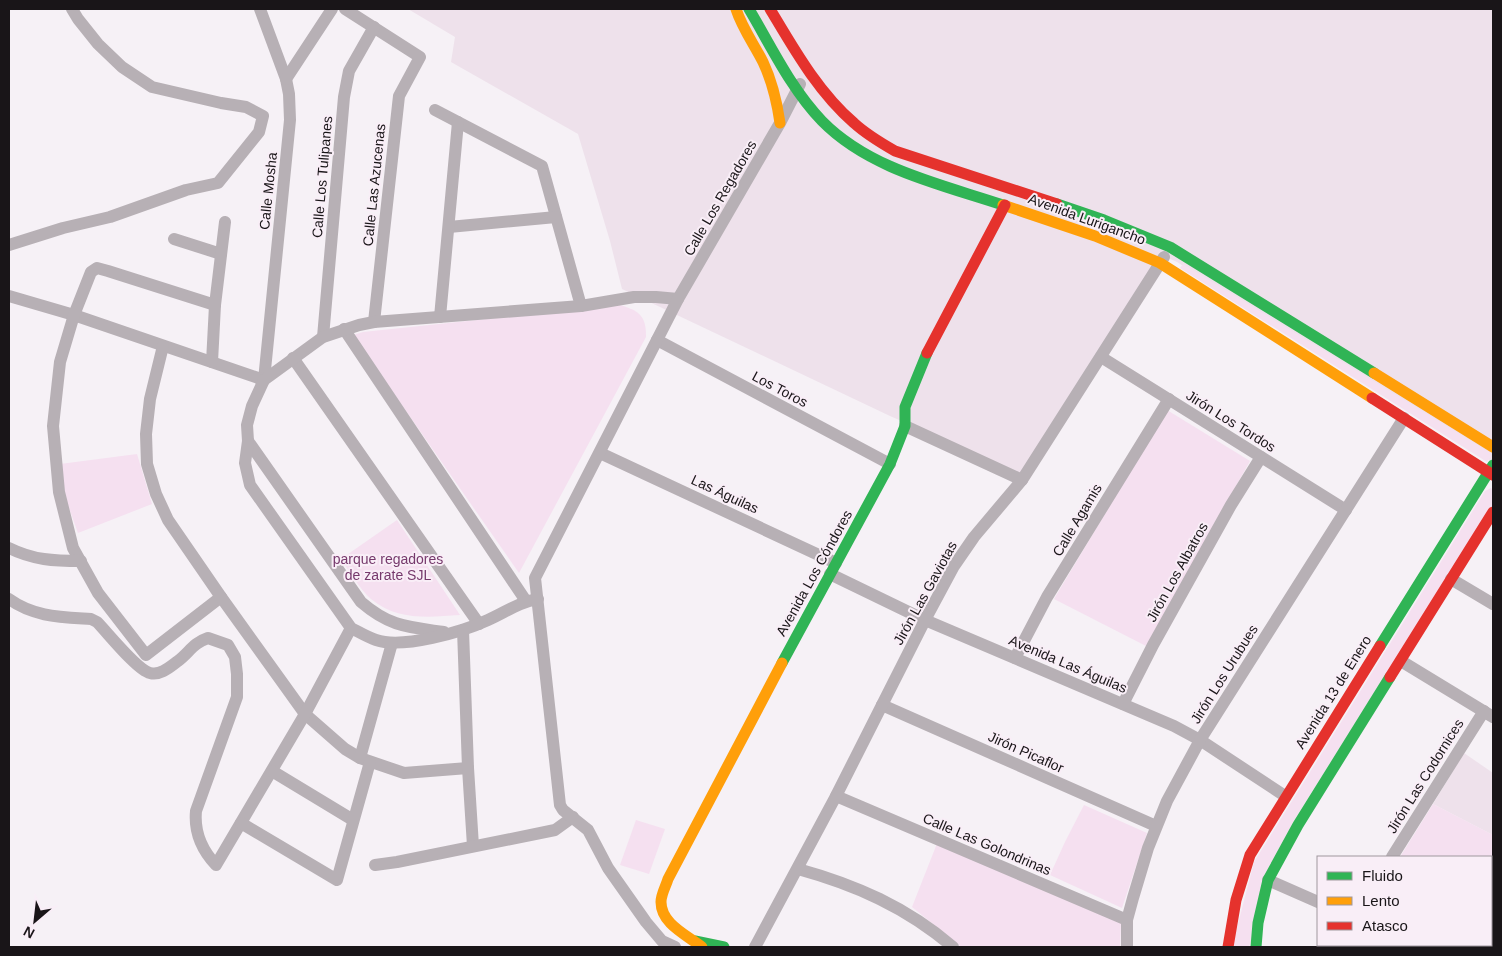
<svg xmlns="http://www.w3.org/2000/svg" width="1502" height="956" viewBox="0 0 1502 956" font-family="Helvetica,sans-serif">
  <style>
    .built { fill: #eee1eb }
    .green { fill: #f5e0f0 }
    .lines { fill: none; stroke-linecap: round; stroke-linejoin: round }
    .street { stroke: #b7b0b5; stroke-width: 12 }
    .fast { stroke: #30b455; stroke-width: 11 }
    .slow { stroke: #ff9f0a; stroke-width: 11 }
    .jam { stroke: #e5322d; stroke-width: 11 }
    .labels { text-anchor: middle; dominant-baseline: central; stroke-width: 4; stroke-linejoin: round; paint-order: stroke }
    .street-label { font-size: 14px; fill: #191518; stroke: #f9eef7 }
    .park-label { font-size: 14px; fill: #76396c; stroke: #f9eef7 }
  </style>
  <rect width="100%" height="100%" fill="#f6f1f6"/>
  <g class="built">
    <path d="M408 9H1493V462L1177 262 1166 257 1020 473 890 416 622 289 610 241 578 134 451 62 455 37Z"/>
    <path d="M1464 753 1493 773V835L1433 804Z"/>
  </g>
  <g class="green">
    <path d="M1183 264 1491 453V457L1487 462 1180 268Z"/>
    <path d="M620 305C640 311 646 316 646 337L519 573 353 335 363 332Z"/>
    <path d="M1167 410 1250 461 1146 646 1054 599Z"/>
    <path d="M137 454 152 504 78 533 65 497 60 464Z"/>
    <path d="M1491 488 1493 490V504L1293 822 1249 947H1232L1254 862 1485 491Z"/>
    <path d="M397 520 460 615C429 617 397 621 371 599 359 588 350 572 341 559Z"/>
    <path d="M1433 804 1493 835V935H1491V857H1400Z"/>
    <path d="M1084 805 1147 833 1122 908 1050 875 1065 842Z"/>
    <path d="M636 820 665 829 649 874 620 865Z"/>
    <path d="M938 841 1121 920 1120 947H961L912 907Z"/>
  </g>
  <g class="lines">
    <g class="street">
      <path d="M260 9 286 79 289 94 290 120 264 380"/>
      <path d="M345 9 420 57 399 96 374 322"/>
      <path d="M286 79 332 9"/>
      <path d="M435 110 542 166 581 306"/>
      <path d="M449 227 556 217"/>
      <path d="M174 239 221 254"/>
      <path d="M9 245 63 228 110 217 186 190 218 183 259 132 263 116 246 107 221 103 152 87 122 67 98 44 78 19 72 9"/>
      <path d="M9 296 74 315 264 380"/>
      <path d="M215 305 108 271 97 268 91 272 74 315 60 362 53 426 59 492 73 548 98 593 146 655 221 597"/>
      <path d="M440 317 458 122"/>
      <path d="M344 329 526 601"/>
      <path d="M323 337 344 97 349 71 374 27"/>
      <path d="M657 340 890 464"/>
      <path d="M163 346 150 399 146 434 147 464 156 494 168 520 221 597 305 714 345 749 360 758 404 773 468 768"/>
      <path d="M1101 357 1346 510"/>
      <path d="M293 358 479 624"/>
      <path d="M212 362 215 305 225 222"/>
      <path d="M905 426 1022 480"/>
      <path d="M248 441 361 602C390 627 408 627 444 632"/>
      <path d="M600 453 836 563"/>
      <path d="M9 548C33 560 54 561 81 561"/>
      <path d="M830 574 925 620 1174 726 1200 740 1285 796"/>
      <path d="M1451 579 1493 604"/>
      <path d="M9 599C34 617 61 617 91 619L97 622C107 632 137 670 150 673 160 676 170 667 178 661 189 653 193 643 208 638L228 645 235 657 237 674V697L196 811C194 832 201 849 216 865L305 714 351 628"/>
      <path d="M538 599C519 602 506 612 488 620 462 632 403 649 376 640 367 637 359 632 351 628L250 485 245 463 248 441 247 425 252 406 264 380 323 337 359 325 374 322 581 306 634 297H656L678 299"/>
      <path d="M463 630 468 768 473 846"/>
      <path d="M1015 658 1047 597 1169 399"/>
      <path d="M1401 661 1493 717"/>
      <path d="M1123 704 1153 645 1231 505 1261 457"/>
      <path d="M882 705 1156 826"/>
      <path d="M360 758 392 643"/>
      <path d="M272 771 353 820"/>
      <path d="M836 796 1127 920"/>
      <path d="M241 823 337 880 370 762"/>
      <path d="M1392 857 1484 711"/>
      <path d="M375 865 397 862 555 830 573 817"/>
      <path d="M798 869C856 885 906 907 953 947"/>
      <path d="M1268 880 1318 902"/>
      <path d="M1491 943H1493"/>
      <path d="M675 947 662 941 646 922 608 868 588 830 563 810 560 805 535 578 678 299 780 123 800 84"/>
      <path d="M755 947 836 796 925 620 954 566 974 537 1022 480 1164 257"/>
      <path d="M1127 947V920L1133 898 1148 848 1167 801 1200 740 1404 418"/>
    </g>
    <g class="fast">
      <path d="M749 9C771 46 791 89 822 121 869 169 940 184 1003 205"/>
      <path d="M1057 204 1104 220 1170 247 1374 373"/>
      <path d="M1380 646 1493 465"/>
      <path d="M782 663 890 464 905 426V407L927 353"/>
      <path d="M695 941 724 947"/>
      <path d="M1256 947 1258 923 1268 880 1298 825 1390 677"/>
    </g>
    <g class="slow">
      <path d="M736 9C742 28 754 44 763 62 772 81 777 102 780 123"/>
      <path d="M1003 205 1095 236 1160 263 1372 398"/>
      <path d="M1374 373 1493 447"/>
      <path d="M702 947C687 935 661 924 661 902 661 894 666 886 668 879L782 663"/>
    </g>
    <g class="jam">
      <path d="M770 9C794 49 818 92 854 123 866 134 881 143 895 151L1057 204"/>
      <path d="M927 353 1005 205"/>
      <path d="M1372 398 1493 475"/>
      <path d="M1390 677 1493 512"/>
      <path d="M1228 947 1236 900 1250 855 1380 646"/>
    </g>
  </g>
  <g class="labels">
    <g class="street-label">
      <text transform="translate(322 177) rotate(-85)">Calle Los Tulipanes</text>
      <text transform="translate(374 185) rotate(-84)">Calle Las Azucenas</text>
      <text transform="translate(268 191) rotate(-84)">Calle Mosha</text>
      <text transform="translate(720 198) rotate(-60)">Calle Los Regadores</text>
      <text transform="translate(1087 219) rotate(20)">Avenida Lurigancho</text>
      <text transform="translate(780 389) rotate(28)">Los Toros</text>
      <text transform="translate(1231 421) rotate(32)">Jirón Los Tordos</text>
      <text transform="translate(725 494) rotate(25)">Las Águilas</text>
      <text transform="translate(1077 520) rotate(-59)">Calle Agamis</text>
      <text transform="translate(1177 572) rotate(-61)">Jirón Los Albatros</text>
      <text transform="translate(814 573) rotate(-61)">Avenida Los Cóndores</text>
      <text transform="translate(925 593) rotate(-61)">Jirón Las Gaviotas</text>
      <text transform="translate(1068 664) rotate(23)">Avenida Las Águilas</text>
      <text transform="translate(1224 674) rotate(-58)">Jirón Los Urubues</text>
      <text transform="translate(1333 692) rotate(-58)">Avenida 13 de Enero</text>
      <text transform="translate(1026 752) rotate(24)">Jirón Picaflor</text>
      <text transform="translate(1425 776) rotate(-58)">Jirón Las Codornices</text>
      <text transform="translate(987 844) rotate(23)">Calle Las Golondrinas</text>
    </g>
    <g class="park-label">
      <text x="388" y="559">parque regadores<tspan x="388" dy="16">de zarate SJL</tspan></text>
    </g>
  </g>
  <rect width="1502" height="956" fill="none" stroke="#191518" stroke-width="20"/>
  <rect x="1317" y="856" width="175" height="90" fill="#f9eef7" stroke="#9f979e"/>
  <rect x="1327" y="872" width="25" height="8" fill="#30b455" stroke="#9f979e"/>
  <text x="1362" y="881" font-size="15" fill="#191518">Fluido</text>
  <rect x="1327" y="897" width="25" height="8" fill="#ff9f0a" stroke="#9f979e"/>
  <text x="1362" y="906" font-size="15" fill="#191518">Lento</text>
  <rect x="1327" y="922" width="25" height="8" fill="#e5322d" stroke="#9f979e"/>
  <text x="1362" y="931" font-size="15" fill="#191518">Atasco</text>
  <g transform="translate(35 921) rotate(208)" stroke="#f9eef7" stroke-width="4" paint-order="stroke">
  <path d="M0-4L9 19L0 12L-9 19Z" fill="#191518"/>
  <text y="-8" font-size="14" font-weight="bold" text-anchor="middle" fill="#191518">N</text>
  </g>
</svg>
